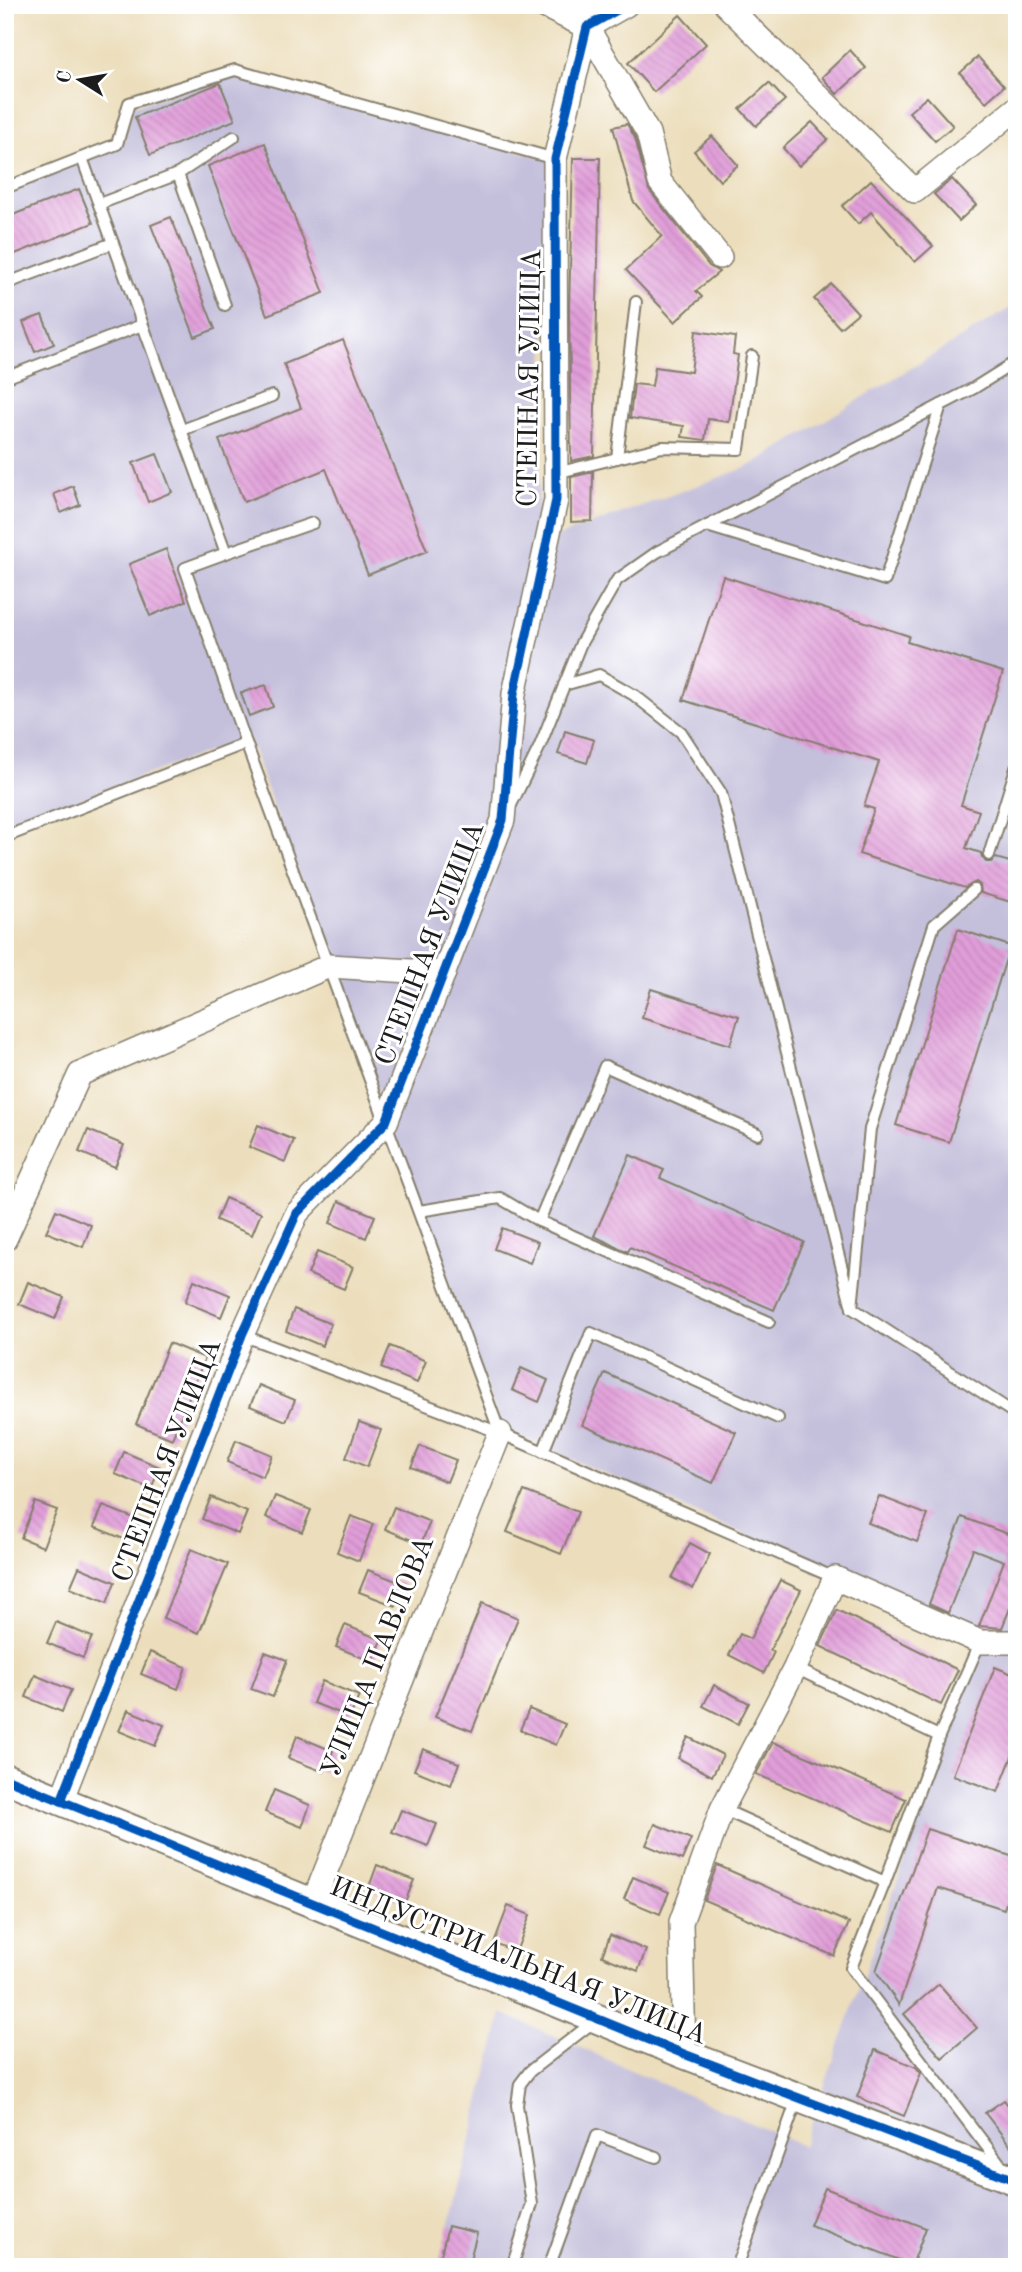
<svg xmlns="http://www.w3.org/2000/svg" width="1022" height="2272" viewBox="0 0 1022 2272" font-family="'Old Standard TT',serif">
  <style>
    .industrial { fill: #c4c0db }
    .building { fill: url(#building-back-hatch) }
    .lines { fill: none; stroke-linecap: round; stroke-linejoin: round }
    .service-casing { stroke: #847d6c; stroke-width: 14 }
    .minor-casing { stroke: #847d6c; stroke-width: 26 }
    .tertiary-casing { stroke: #847d6c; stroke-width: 32 }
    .service { stroke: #fff; stroke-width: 10 }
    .minor { stroke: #fff; stroke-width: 23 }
    .tertiary { stroke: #fff; stroke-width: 28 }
    .cycleway-casing { stroke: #fff; stroke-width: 13 }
    .cycleway { stroke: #0057b8; stroke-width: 9 }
    .labels { text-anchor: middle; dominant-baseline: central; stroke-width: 6; stroke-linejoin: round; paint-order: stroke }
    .street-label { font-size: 28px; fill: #1c1c1c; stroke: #fff }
  </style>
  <defs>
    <pattern id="building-back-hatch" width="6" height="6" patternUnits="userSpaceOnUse" patternTransform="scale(1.75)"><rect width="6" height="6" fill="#e19ed9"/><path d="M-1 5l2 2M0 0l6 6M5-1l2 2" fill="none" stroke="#c088ba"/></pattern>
  </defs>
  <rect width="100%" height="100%" fill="#fff"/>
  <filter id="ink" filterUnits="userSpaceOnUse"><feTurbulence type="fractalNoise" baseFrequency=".0143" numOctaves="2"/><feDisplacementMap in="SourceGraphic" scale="14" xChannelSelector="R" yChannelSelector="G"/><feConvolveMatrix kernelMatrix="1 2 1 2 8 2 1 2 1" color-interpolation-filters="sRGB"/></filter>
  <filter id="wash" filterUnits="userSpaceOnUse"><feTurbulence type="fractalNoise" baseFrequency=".00686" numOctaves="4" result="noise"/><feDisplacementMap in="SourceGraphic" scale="28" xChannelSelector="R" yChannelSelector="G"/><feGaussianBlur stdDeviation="1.57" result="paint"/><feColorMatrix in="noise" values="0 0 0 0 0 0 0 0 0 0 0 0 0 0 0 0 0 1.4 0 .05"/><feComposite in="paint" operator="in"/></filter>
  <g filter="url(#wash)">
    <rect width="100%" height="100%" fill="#ecdebc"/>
    <path class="industrial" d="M235 73 552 160 537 544 748 467 1017 304V2267H439L502 2013 803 2146 984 1638 502 1429 248 737 5 827V193L121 147 133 106Z"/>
    <g id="blocks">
      <g class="building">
        <path d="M680 15 706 44 654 92 628 63Z"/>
        <path d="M850 50 866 68 837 94 822 77Z"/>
        <path d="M978 57 1004 86 986 102 960 73Z"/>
        <path d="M220 83 235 120 150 155 135 117Z"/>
        <path d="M769 83 785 100 756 126 740 109Z"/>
        <path d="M927 97 953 126 935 141 909 112Z"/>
        <path d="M812 122 828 139 799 166 783 148Z"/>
        <path d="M627 124 635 138 649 190 709 266 719 272 696 291 702 297 675 322 626 270 662 236 633 201 613 127Z"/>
        <path d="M712 136 738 165 720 181 694 151Z"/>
        <path d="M265 143 324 293 267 315 208 166Z"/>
        <path d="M573 158H600L594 456 571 461 569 309Z"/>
        <path d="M952 179 976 205 959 221 934 194Z"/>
        <path d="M871 180 933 246 915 262 871 212 858 224 842 206Z"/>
        <path d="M79 189 93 223 5 258V218Z"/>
        <path d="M171 217 215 329 195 337 151 225Z"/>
        <path d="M831 284 858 313 840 328 814 299Z"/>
        <path d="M42 315 54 344 35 352 23 322Z"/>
        <path d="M696 331 735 337 733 354 738 355 729 422 708 419 705 440 682 437 684 426 630 418 634 384 652 386 655 367 691 372Z"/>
        <path d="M343 340 427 551 368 575 326 469 244 502 219 440 301 408 284 364Z"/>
        <path d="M157 454 172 492 148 502 133 463Z"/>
        <path d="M593 472 592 521 571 522V477Z"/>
        <path d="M73 486 80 505 61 513 54 494Z"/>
        <path d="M166 549 186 601 150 616 129 564Z"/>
        <path d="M723 576 909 636 907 642 1003 672 961 805 979 811 966 848 981 853 982 857 986 862H991L996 858 1017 864V904L981 893 980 885 976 882 965 888 859 854 874 809 864 806 879 762 683 700Z"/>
        <path d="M266 685 273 707 249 716 241 693Z"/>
        <path d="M565 731 594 740 587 763 558 754Z"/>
        <path d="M958 929 1010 946 949 1142 896 1125Z"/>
        <path d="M651 989 739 1016 730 1045 642 1018Z"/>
        <path d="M258 1125 294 1140 285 1162 249 1147Z"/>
        <path d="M88 1130 124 1145 115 1167 79 1152Z"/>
        <path d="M630 1155 664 1170 660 1178 804 1242 774 1310 630 1247 628 1252 594 1236Z"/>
        <path d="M225 1198 261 1213 252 1235 216 1220Z"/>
        <path d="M339 1201 375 1216 366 1238 330 1223Z"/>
        <path d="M56 1210 91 1225 83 1247 46 1232Z"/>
        <path d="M502 1228 538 1242 530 1263 494 1249Z"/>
        <path d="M317 1252 353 1267 344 1289 308 1274Z"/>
        <path d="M194 1280 230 1295 221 1317 185 1302Z"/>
        <path d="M28 1282 64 1297 55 1319 19 1304Z"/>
        <path d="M294 1309 331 1324 322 1346 286 1331Z"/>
        <path d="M169 1343 205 1358 172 1439 136 1424Z"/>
        <path d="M390 1346 426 1361 417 1383 381 1368Z"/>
        <path d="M521 1368 548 1380 539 1402 512 1390Z"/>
        <path d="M605 1373 736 1432 713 1483 582 1425Z"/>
        <path d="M259 1385 295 1400 286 1421 250 1406Z"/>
        <path d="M359 1422 381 1430 367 1467 346 1458Z"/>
        <path d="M236 1440 272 1455 263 1477 227 1462Z"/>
        <path d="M420 1446 456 1460 447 1482 411 1467Z"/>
        <path d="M124 1452 160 1467 151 1489 115 1474Z"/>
        <path d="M524 1491 578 1512 561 1554 507 1532Z"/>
        <path d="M275 1496 311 1510 302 1532 266 1517Z"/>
        <path d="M879 1496 928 1515 917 1542 868 1523Z"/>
        <path d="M211 1497 247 1512 238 1534 202 1519Z"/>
        <path d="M35 1502 57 1510 43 1547 21 1538Z"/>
        <path d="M103 1506 139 1520 131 1542 94 1527Z"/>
        <path d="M394 1507 430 1522 421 1544 385 1529Z"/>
        <path d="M351 1516 373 1524 359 1561 337 1552Z"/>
        <path d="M962 1517 1013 1536 1017 1531V1591L1002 1628 979 1626 1004 1561 973 1549 948 1613 929 1604Z"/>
        <path d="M690 1543 710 1554 693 1589 672 1578Z"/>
        <path d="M191 1549 228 1564 199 1633 163 1618Z"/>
        <path d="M79 1567 115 1582 107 1603 70 1588Z"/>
        <path d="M368 1570 404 1584 396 1606 359 1592Z"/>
        <path d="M780 1580 801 1590 770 1650 774 1652 764 1673 729 1655 740 1634 750 1639Z"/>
        <path d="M482 1603 518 1618 472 1731 435 1717Z"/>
        <path d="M837 1610 958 1670 941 1705 820 1646Z"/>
        <path d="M56 1622 92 1637 83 1658 47 1643Z"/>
        <path d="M345 1625 382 1640 373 1662 336 1647Z"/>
        <path d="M150 1652 186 1667 178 1689 141 1674Z"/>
        <path d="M265 1652 287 1660 273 1697 251 1689Z"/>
        <path d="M995 1667 1017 1676V1744L998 1792 953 1775Z"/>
        <path d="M35 1675 71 1690 62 1712 26 1697Z"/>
        <path d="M322 1681 359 1696 350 1717 313 1703Z"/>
        <path d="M714 1685 749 1703 738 1724 703 1706Z"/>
        <path d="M529 1709 565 1724 556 1745 520 1730Z"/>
        <path d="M128 1710 164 1725 155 1746 119 1731Z"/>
        <path d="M297 1736 333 1751 324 1772 288 1758Z"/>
        <path d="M688 1737 723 1755 712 1776 678 1758Z"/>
        <path d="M773 1742 906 1799 892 1832 756 1774Z"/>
        <path d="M423 1749 459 1763 451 1785 414 1770Z"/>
        <path d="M274 1790 310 1805 302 1827 265 1812Z"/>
        <path d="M401 1810 437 1824 428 1846 392 1832Z"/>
        <path d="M655 1824 691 1839 682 1860 646 1845Z"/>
        <path d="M927 1829 1017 1858V1903L1007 1900 1004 1909 938 1888 899 2005 876 1971Z"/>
        <path d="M377 1865 414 1880 405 1902 369 1887Z"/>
        <path d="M717 1865 849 1923 834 1956 704 1900Z"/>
        <path d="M633 1877 669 1892 660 1914 624 1899Z"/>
        <path d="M508 1906 530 1915 516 1952 494 1943Z"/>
        <path d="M610 1935 646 1950 638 1971 602 1956Z"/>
        <path d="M939 1984 977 2028 942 2058 904 2014Z"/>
        <path d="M875 2050 916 2067 921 2073 904 2116 857 2097Z"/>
        <path d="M1004 2100 1017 2116V2154L985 2113Z"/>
        <path d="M825 2188 926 2228 912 2265 810 2225Z"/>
        <path d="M448 2226 477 2233 468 2267H438Z"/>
      </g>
    </g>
  </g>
  <g filter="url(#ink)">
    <use href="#blocks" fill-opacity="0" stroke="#847d6c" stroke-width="2"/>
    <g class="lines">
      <g class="service-casing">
        <g id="service">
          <path d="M82 158 226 553 185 568 246 743"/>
          <path d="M178 174 234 137"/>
          <path d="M5 188 117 144 129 103 235 70 555 159"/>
          <path d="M99 204 178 174 225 305"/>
          <path d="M5 284 113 243"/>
          <path d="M5 378 142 325"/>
          <path d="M182 430 272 396"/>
          <path d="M617 458 636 302"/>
          <path d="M556 473 662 447 739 449 752 356"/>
          <path d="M707 526 885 580 941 405"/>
          <path d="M226 553 313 523"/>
          <path d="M564 685 599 675 634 695 681 732 721 793 852 1308"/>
          <path d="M511 805 539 748 581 643 617 580 657 552 974 388 1017 361"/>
          <path d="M5 837 246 743 500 1433"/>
          <path d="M989 855 1017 765"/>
          <path d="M974 890 934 925 870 1129 852 1308 1017 1415"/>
          <path d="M419 1211 500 1198 539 1221 769 1322"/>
          <path d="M539 1221 605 1066 758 1134"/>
          <path d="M242 1335 500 1433 835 1578"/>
          <path d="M543 1452 591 1333 778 1418"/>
          <path d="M980 1642 939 1736 885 1882 851 1968 1003 2168"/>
          <path d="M795 1668 939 1736"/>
          <path d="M722 1809 885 1882"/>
          <path d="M512 2267 532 2204 517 2105 520 2084 530 2071 596 2020"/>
          <path d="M549 2267 597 2135 656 2157"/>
          <path d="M737 2267 797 2100"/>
        </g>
      </g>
      <g class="minor-casing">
        <g id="minor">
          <path d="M542 5 587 27 648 133 660 182 720 257"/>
          <path d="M726 5 915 191 1017 108"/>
          <path d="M5 1239 80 1074 329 966 444 973"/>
          <path d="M61 1801 242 1335 297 1213 386 1122 503 820 514 694 556 500 555 159 587 27 626 5"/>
          <path d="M313 1903 500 1433"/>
          <path d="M684 2054 681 1922 722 1809 795 1668 835 1578 980 1642H1017"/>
        </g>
      </g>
      <g class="tertiary-casing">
        <path id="tertiary" d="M5 1778 684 2054 1017 2181"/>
      </g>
      <use href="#service" class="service"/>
      <use href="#minor" class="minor"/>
      <use href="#tertiary" class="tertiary"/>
      <g class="cycleway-casing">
        <g id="cycleway">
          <path d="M5 1778 684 2054 1017 2181"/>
          <path d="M61 1801 242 1335 297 1213 386 1122 503 820 514 694 556 500 555 159 587 27 626 5"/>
        </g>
      </g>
      <use href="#cycleway" class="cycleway"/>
    </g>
  </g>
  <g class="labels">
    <g class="street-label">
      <text transform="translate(531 378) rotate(-89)">СТЕПНАЯ УЛИЦА</text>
      <text transform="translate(431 944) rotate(-69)">СТЕПНАЯ УЛИЦА</text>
      <text transform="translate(168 1461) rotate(-69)">СТЕПНАЯ УЛИЦА</text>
      <text transform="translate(379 1657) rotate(-68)">УЛИЦА ПАВЛОВА</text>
      <text transform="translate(518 1962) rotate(22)">ИНДУСТРИАЛЬНАЯ УЛИЦА</text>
    </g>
  </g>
  <rect width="1022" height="2272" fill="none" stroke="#fff" stroke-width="28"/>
  <g transform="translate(80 80) rotate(281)" stroke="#ffffff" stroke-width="5" paint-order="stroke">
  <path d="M0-5L12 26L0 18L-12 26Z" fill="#1c1c1c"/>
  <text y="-10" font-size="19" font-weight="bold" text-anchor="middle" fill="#1c1c1c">С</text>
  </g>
</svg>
